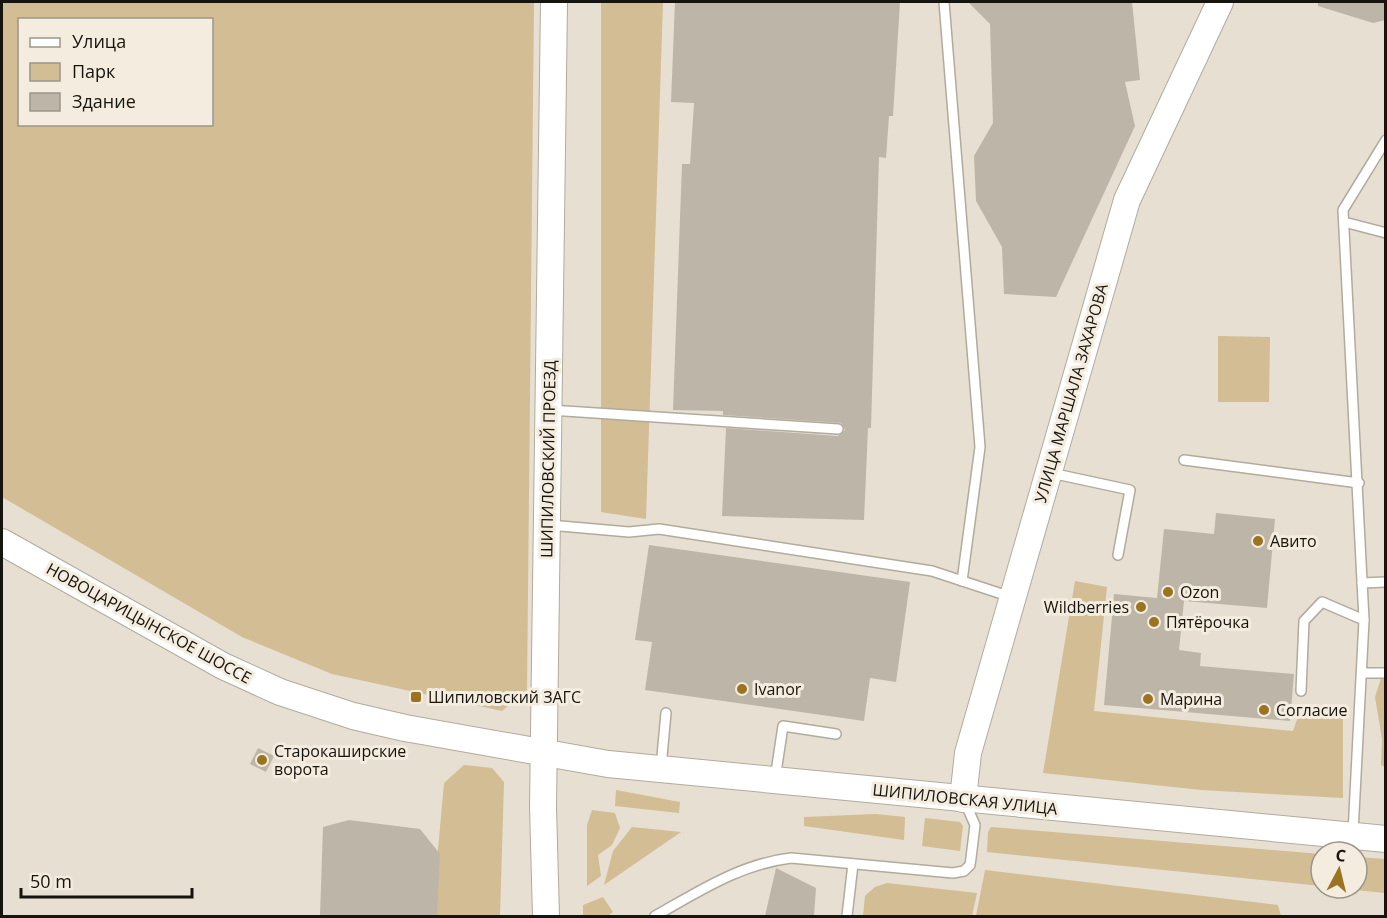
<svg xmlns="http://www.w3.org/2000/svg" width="1387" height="918" viewBox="0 0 1387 918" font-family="'Open Sans',sans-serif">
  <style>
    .green { fill: #d2bd94; fill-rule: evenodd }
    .building { fill: #bdb6a8 }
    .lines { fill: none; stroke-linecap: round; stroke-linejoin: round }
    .lane-casing { stroke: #b2ab9d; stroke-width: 12 }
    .secondary-casing { stroke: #b2ab9d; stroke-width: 28 }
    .lane { stroke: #fff; stroke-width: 9 }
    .secondary { stroke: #fff; stroke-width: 26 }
    .poi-dot { fill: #9a7420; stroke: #f4ecde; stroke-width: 2 }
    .labels { text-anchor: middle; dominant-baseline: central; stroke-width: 6; stroke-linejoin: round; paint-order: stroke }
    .street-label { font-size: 16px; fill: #16140f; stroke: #f4ecde }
    .poi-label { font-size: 16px; fill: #16140f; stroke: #f4ecde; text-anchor: start }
  </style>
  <rect width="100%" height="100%" fill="#e7dfd1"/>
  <g class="green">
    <path d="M2 2H534L527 690 502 711 332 674 242 637 2 497ZM20 20H212V124H20Z"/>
    <path d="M601 2H663L646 519 601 512Z"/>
    <path d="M1218 336 1270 337 1269 402H1218Z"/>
    <path d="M1075 581 1107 587 1094 711 1293 731 1299 714 1343 711V798L1201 790 1043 773Z"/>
    <path d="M1385 666V767L1381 765 1382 739 1375 697Z"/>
    <path d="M464 765 492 768 504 782 500 916H432L444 783Z"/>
    <path d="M616 790 680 802 679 813 615 806Z"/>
    <path d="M592 810 615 813 620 828 612 845 598 855 601 876 587 886V825Z"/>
    <path d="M876 814 905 817 904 840 804 826V817Z"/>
    <path d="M925 818 960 822 963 826 960 851 922 846Z"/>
    <path d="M632 827 681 832 604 885 613 851Z"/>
    <path d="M991 827 1321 854V886L987 852 988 832Z"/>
    <path d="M1357 857 1385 859V893L1335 888H1357Z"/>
    <path d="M985 870 1278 905 1281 916H976Z"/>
    <path d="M887 883 977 893 972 916H863L865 896 875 887Z"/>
    <path d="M603 897 613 912 608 916H583V905Z"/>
  </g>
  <g class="building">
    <path d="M675 2H900L893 116H889L886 158 879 157 871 428H868L864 520 722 516 726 428 838 436 845 430 841 423 723 415V411L673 410 682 164H690L694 103 671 102Z"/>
    <path d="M968 2H1132L1140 80 1125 82 1135 126 1056 297 1004 294 1002 247 976 201 974 156 993 123 990 24Z"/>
    <path d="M1318 2H1386V20L1373 23 1318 6Z"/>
    <path d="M1216 513 1275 519 1267 608 1184 601 1179 650 1201 653 1200 666 1294 674 1290 721 1104 705 1114 594 1157 598 1164 529 1214 534Z"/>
    <path d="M649 545 910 582 896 682 870 678 864 721 645 690 652 642 635 640Z"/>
    <path d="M258 748 274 756 266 772 250 764Z"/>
    <path d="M349 820 420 829 440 854 437 916H320L323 827Z"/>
    <path d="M776 868 816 888 814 916H765Z"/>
  </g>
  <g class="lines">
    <g class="lane-casing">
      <g id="lane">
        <path d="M944 2 980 447 962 581"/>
        <path d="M1344 222 1386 233"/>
        <path d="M550 410 838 429"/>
        <path d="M1184 460 1359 483"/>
        <path d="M1051 473 1130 490 1118 555"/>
        <path d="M549 525 629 532 659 529 932 571 1011 597"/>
        <path d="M1362 583 1386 582"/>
        <path d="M1362 673H1386"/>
        <path d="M1301 691 1304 621 1322 602 1364 620"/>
        <path d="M661 767 666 713"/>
        <path d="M775 779 783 726 836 734"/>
        <path d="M1353 833 1364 620 1343 210 1386 140"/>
        <path d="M655 916C698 892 740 864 791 858L953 873 964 871 970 865 971 858 975 825 964 800"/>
        <path d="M847 916 853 864"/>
      </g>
    </g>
    <g class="secondary-casing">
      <g id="secondary">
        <path d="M2 542 223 666 280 692 353 716 405 728 608 764 1386 839"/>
        <path d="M963 799 968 753 1127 200 1220 2"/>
        <path d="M546 916 543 807 554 2"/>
      </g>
    </g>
    <use href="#lane" class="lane"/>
    <use href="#secondary" class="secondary"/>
  </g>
  <g class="poi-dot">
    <circle cx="1258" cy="541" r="6"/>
    <circle cx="1168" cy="592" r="6"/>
    <circle cx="1141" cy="607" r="6"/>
    <circle cx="1154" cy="622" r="6"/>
    <circle cx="742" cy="689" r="6"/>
    <rect x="410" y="691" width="12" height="12" rx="3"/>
    <circle cx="1148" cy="699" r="6"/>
    <circle cx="1264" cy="710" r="6"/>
    <circle cx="262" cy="760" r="6"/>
  </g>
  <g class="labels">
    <g class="street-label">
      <text transform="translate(1071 393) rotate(-74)">УЛИЦА МАРШАЛА ЗАХАРОВА</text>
      <text transform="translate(548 459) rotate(-89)">ШИПИЛОВСКИЙ ПРОЕЗД</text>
      <text transform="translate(149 623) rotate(29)">НОВОЦАРИЦЫНСКОЕ ШОССЕ</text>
      <text transform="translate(965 799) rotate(6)">ШИПИЛОВСКАЯ УЛИЦА</text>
    </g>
    <g class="poi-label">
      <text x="1270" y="541">Авито</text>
      <text x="1180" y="592">Ozon</text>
      <text x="1129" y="607" text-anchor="end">Wildberries</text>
      <text x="1166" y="622">Пятёрочка</text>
      <text x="754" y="689">Ivanor</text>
      <text x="428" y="697">Шипиловский ЗАГС</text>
      <text x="1160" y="699">Марина</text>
      <text x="1276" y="710">Согласие</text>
      <text x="274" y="751">Старокаширские<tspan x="274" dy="18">ворота</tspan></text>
    </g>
  </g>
  <rect width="1387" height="918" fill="none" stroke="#16140f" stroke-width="6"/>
  <rect x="18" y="18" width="195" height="108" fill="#f4ecde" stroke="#9b968b" stroke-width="1.5"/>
  <rect x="30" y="38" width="30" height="9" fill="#ffffff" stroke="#9b968b" stroke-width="1.5"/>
  <text x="72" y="48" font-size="18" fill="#16140f">Улица</text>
  <rect x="30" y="63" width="30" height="18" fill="#d2bd94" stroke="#9b968b" stroke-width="1.5"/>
  <text x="72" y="78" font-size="18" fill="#16140f">Парк</text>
  <rect x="30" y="93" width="30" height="18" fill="#bdb6a8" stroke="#9b968b" stroke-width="1.5"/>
  <text x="72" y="108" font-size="18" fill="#16140f">Здание</text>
  <g transform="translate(1339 870) rotate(7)"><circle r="28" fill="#f4ecde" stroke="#9b968b" stroke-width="1.5"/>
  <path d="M0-4.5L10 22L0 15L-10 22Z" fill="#9a7420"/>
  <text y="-9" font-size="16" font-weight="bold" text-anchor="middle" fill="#16140f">С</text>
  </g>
  <path d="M21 888v9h171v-9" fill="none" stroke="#16140f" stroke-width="3"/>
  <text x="30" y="888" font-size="18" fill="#16140f" stroke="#f4ecde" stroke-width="4.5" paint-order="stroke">50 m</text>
</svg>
